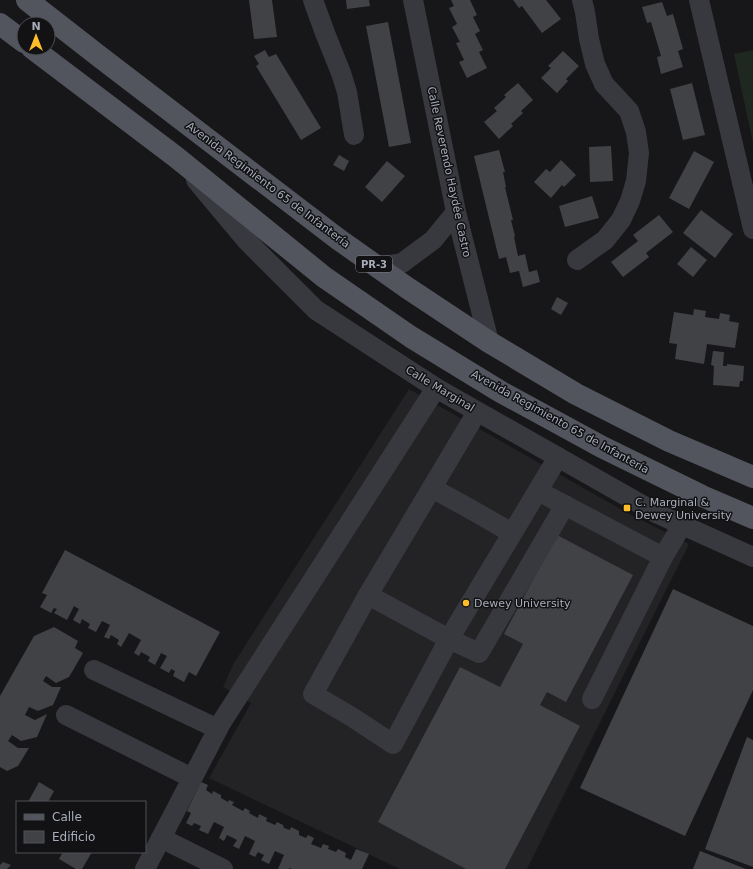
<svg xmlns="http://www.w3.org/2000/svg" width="753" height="869" viewBox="0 0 753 869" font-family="'DejaVu Sans',sans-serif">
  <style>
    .built { fill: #232326 }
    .green { fill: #1e2820 }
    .building { fill: #414246 }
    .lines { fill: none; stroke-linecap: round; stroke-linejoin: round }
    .minor { stroke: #38383f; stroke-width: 20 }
    .major { stroke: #53555e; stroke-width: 22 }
    .poi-dot { fill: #ffbe29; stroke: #121214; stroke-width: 1.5 }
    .labels { text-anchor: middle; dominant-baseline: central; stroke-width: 3; stroke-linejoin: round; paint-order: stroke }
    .shield { fill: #121214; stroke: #7b7e88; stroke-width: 1 }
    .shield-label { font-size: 10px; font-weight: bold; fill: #a8adba }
    .street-label { font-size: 11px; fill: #a8adba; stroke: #121214 }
    .poi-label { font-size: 11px; fill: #a8adba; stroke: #121214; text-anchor: start }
  </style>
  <rect width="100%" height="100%" fill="#171719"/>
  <path class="built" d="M409 389 631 515 689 544 527 869H400L209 778 251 703 223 687 234 663Z"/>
  <path class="green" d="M753 50V143L734 54Z"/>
  <g class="building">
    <path d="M249 0H272L277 37 254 39Z"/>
    <path d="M346 0H369L370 6 347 9Z"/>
    <path d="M451 0H470L477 15 473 17 480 31 475 34 483 50 479 52 487 68 467 78 459 62 464 60 456 43 460 42 452 27 457 24 449 8 454 6Z"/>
    <path d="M513 0H546L561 19 542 33 522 6 519 8Z"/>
    <path d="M662 2 667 16 673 14 683 49 678 51 683 67 661 74 657 57 661 56 651 22 647 23 642 7Z"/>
    <path d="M388 22 411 143 389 147 366 26Z"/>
    <path d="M265 50 269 57 276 54 321 128 301 140 256 66 259 64 254 56Z"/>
    <path d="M563 51 579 66 566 79 568 81 557 93 541 78 551 68 548 66Z"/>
    <path d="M518 83 533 100 521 111 523 113 511 124 513 126 499 139 484 122 497 111 494 108 506 97 504 95Z"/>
    <path d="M692 83 705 135 683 140 670 89Z"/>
    <path d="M611 146 613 181 590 182 589 147Z"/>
    <path d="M499 150 505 172H503L506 187H505L513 220H511L515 236 514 237 518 256 525 254 529 272 537 270 540 282 523 287 519 271 510 273 506 257 499 259 474 156Z"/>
    <path d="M694 151 714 162 689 209 669 198Z"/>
    <path d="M339 155 349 161 344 171 333 165Z"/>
    <path d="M561 160 576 175 564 187 562 185 551 198 534 182 546 169 550 172Z"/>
    <path d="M387 161 405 176 382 202 365 187Z"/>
    <path d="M592 196 599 218 565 227 559 206Z"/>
    <path d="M701 210 733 234 715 258 683 233Z"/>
    <path d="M659 215 673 232 646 253 649 257 623 277 611 262 638 241 633 235Z"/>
    <path d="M691 247 707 260 693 277 677 264Z"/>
    <path d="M557 297 568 303 561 315 551 309Z"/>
    <path d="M694 309 706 311 705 317 719 319 720 313 730 315 729 321 739 323 735 348 707 344 704 364 675 359 677 344 669 343 674 312 693 315Z"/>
    <path d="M713 351 724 352 723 366H727V364L744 366 743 381H740L739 387 713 385 714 366 711 365Z"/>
    <path d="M557 535 633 575 566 702 547 692 540 705 580 726 505 869H466L378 822 460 667 500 687 523 644 504 634Z"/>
    <path d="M65 550 220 632 196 676 189 672 184 682 173 676 175 671 171 669 169 673 160 668 167 656 161 653 155 665 148 661 150 657 141 652 139 656 134 653 141 640 129 633 121 647 117 644 119 640 111 635 109 639 104 637 110 625 102 621 96 632 88 628 90 624 82 619 80 624 73 620 79 609 74 606 67 620 54 613 57 609 54 608 51 613 40 607 47 595 42 593Z"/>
    <path d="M673 589 753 626V690L685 836 580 788Z"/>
    <path d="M54 627 78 641 75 648 83 653 69 677 56 683 46 676 43 681 52 687H61L53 705 38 711 29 707 25 715 35 720 47 714 37 737 21 741 12 735 8 741 18 748H29L18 766 7 771 0 767V696L34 636Z"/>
    <path d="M747 737 753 740V867L705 849Z"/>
    <path d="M39 782 54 791 48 802H28Z"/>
    <path d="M201 782 208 785 206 790 212 794 213 791 221 795V798L228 802 229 800 234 802 232 805 243 811 245 808 250 811 249 813 258 818 259 814 267 818 266 821 275 825 277 822 283 825 284 828 290 830 291 827 299 831V835L306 838 308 835 314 838 311 844 321 848 323 844 329 846 328 849 336 852 338 849 346 853 345 857 351 860 356 849 369 854 362 869H292L289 868V869H278L284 855 275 851 269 864 261 860 264 855 258 852 255 857 249 854 255 841 245 836 239 849 233 846 237 840 227 835 224 841 219 838 224 827 214 822 208 834 199 830 201 826 194 823 192 826 186 823 191 813 187 811Z"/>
    <path d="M700 851 746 869H693Z"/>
    <path d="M63 852H92L82 869H76L59 859Z"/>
    <path d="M3 862 11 865 7 869H0V865Z"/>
  </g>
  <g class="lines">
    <g class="minor">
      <path d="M313 0 325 33 341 73 347 92 354 135"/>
      <path d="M413 0 456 212 489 342"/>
      <path d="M699 0 753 229"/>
      <path d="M196 180 247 241 316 310 436 388 658 514 753 557"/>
      <path d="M577 260 605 240 621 220 630 201 636 181 639 153 636 132 629 111 604 84 595 64 589 39 585 12 582 0"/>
      <path d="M377 267 402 263 433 240 456 212"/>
      <path d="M477 412 368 595 449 639 558 457"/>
      <path d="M432 488 472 510 512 533"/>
      <path d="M538 491 663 557 682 525"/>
      <path d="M368 595 313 694 352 717 393 744 449 639 479 653 565 505"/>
      <path d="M94 670 218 729"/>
      <path d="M592 699 663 557"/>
      <path d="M66 715 192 778"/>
      <path d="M161 838 223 869"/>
      <path d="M145 869 221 723 436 388"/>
    </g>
    <g class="major">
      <path d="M27 0 100 57 338 239 406 287 489 342 576 394 669 441 753 477"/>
      <path d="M0 24 24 42"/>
      <path d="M32 48 176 157 324 277 411 337 501 392 602 447 702 496 753 518"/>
    </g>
  </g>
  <g class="poi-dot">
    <rect x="623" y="504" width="8" height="8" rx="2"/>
    <circle cx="466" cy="603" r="4"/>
  </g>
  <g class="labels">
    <rect class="shield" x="356" y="256" width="36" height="16" rx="3"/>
    <g class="shield-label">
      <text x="374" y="264">PR-3</text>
    </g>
    <g class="street-label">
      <text transform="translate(449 172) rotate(78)">Calle Reverendo Haydée Castro</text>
      <text transform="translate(268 185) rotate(37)">Avenida Regimiento 65 de Infantería</text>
      <text transform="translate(440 389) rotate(31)">Calle Marginal</text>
      <text transform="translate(560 422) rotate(29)">Avenida Regimiento 65 de Infantería</text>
    </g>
    <g class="poi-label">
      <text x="635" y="502">C. Marginal &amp;<tspan x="635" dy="13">Dewey University</tspan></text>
      <text x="474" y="603">Dewey University</text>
    </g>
  </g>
  <rect x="16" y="801" width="130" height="52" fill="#121214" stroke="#4e5056"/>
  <rect x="24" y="814" width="20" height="6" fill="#53555e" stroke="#4e5056"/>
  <text x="52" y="821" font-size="12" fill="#a8adba">Calle</text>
  <rect x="24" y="831" width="20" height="12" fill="#414246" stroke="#4e5056"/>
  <text x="52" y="841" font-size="12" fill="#a8adba">Edificio</text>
  <g transform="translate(36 36)"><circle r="19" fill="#121214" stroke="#4e5056"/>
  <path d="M0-3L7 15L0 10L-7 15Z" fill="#ffbe29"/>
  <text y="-6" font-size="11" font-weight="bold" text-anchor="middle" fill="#a8adba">N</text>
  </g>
</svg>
